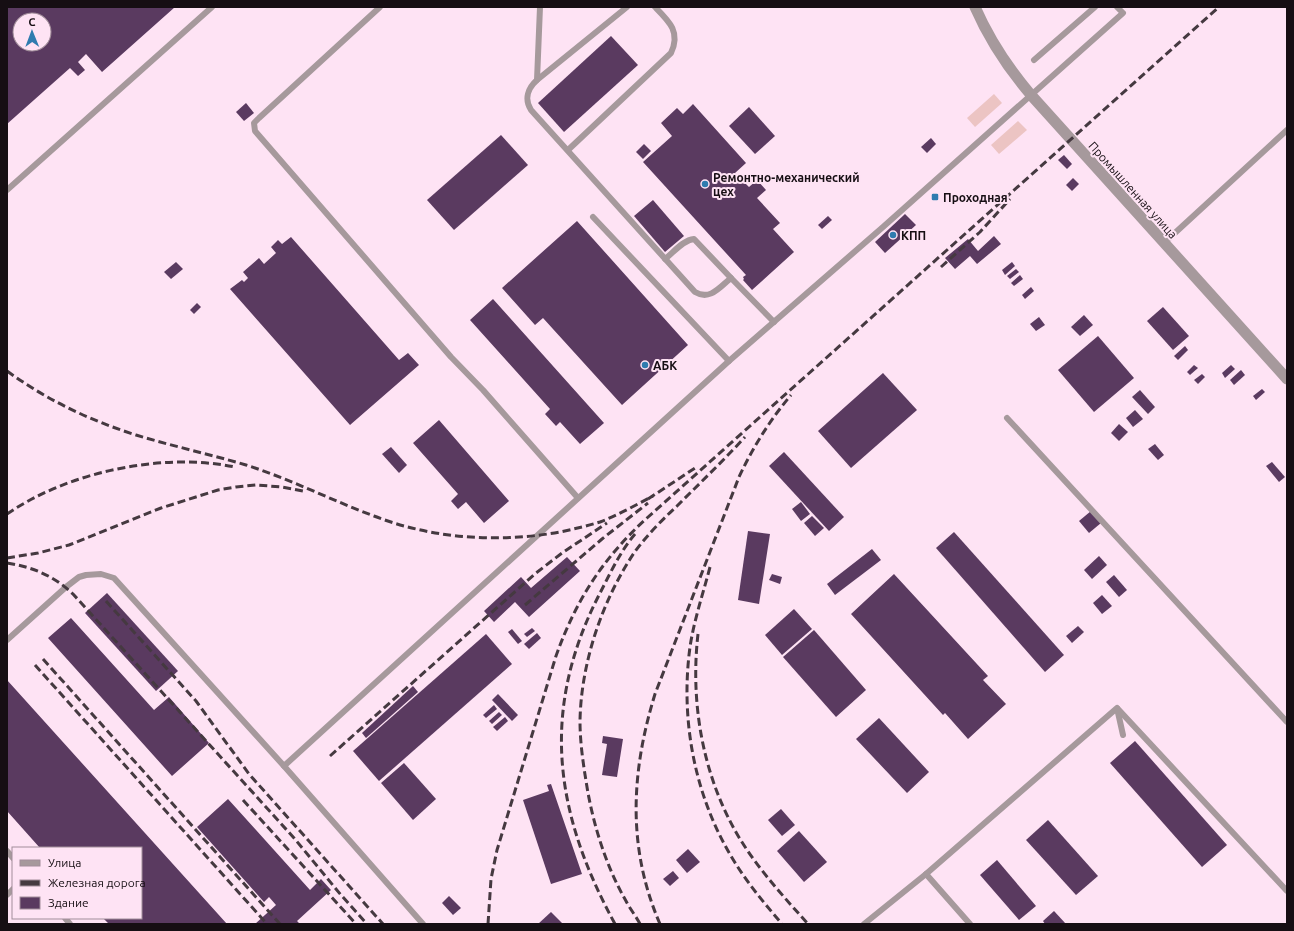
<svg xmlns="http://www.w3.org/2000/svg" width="1294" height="931" viewBox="0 0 1294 931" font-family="Ubuntu,sans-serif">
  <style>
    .green { fill: #ecc4c3 }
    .building { fill: #5a3a60; fill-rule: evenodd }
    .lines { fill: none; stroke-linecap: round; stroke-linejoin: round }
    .service { stroke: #a6999c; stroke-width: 6 }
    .tertiary { stroke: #a6999c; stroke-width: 11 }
    .rail { stroke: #453940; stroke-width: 3; stroke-dasharray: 8 4; stroke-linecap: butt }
    .poi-dot { fill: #2f7caf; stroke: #fee3f4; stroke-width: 1.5 }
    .labels { text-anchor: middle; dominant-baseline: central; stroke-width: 4; stroke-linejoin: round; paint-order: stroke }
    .poi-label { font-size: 12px; font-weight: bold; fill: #160e13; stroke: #fee3f4; text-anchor: start }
    .street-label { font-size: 12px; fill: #160e13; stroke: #fee3f4 }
  </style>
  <rect width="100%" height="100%" fill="#fee3f4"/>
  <g class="green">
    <path d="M994 94 1002 103 975 127 967 118Z"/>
    <path d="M1018 121 1027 130 999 154 991 145Z"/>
  </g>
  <g class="building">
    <path d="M7 7H175L102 72 86 54 78 62 85 70 78 76 70 68 7 124ZM20 20H44V44H20Z"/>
    <path d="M611 36 638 65 564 132 538 103Z"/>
    <path d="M246 103 254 113 244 121 236 112Z"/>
    <path d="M693 104 746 163 735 173 749 187 757 180 766 190 757 198 780 223 773 229 794 252 752 290 743 280 744 279 743 277 746 275 643 162 672 136 661 123 677 108 683 114Z"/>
    <path d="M749 107 775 136 755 154 729 126Z"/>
    <path d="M501 135 528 165 454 230 427 200Z"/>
    <path d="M931 138 936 144 927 153 921 147Z"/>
    <path d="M644 144 651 151 643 159 636 152Z"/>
    <path d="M1064 155 1072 164 1067 169 1058 160Z"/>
    <path d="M1073 178 1079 184 1072 191 1066 185Z"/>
    <path d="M653 200 684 236 665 252 634 216Z"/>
    <path d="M905 214 916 225 885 253 875 242Z"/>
    <path d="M828 216 832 220 822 229 818 225Z"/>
    <path d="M577 221 688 345 622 405 543 318 535 325 502 288Z"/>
    <path d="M994 236 1001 244 977 264 970 256 955 269 945 258 968 239 978 251Z"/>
    <path d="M291 237 399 360 408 353 419 365 350 425 230 289 242 280 244 282 248 278 243 272 259 258 264 264 276 253 271 247 278 240 282 244Z"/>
    <path d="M176 262 183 269 171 279 164 272Z"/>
    <path d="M1012 262 1015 266 1005 275 1002 270Z"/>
    <path d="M1016 269 1019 272 1010 279 1007 276Z"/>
    <path d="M1020 275 1023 279 1014 286 1011 283Z"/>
    <path d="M1031 287 1034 291 1025 299 1022 295Z"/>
    <path d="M493 299 604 423 580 444 560 422 556 426 545 414 550 409 470 320Z"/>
    <path d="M197 303 201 307 194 314 190 310Z"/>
    <path d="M1163 307 1189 336 1173 350 1147 321Z"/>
    <path d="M1084 315 1093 325 1080 336 1071 327Z"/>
    <path d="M1039 317 1045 325 1036 331 1030 324Z"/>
    <path d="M1098 336 1134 378 1094 412 1058 370Z"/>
    <path d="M1185 346 1188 350 1178 360 1174 356Z"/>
    <path d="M1194 365 1198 368 1190 375 1187 372Z"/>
    <path d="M1231 365 1235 369 1225 378 1222 373Z"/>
    <path d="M1241 370 1245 375 1234 385 1230 380Z"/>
    <path d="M883 373 917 410 851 468 818 431Z"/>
    <path d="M1202 374 1205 377 1198 384 1194 380Z"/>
    <path d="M1262 389 1265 392 1256 400 1253 396Z"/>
    <path d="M1140 390 1155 407 1148 414 1132 397Z"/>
    <path d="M1135 410 1143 419 1133 427 1126 418Z"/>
    <path d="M439 420 509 501 484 523 466 502 458 509 451 501 458 494 413 443Z"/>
    <path d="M1119 424 1128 432 1119 441 1111 433Z"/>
    <path d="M1155 444 1164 455 1158 460 1148 449Z"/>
    <path d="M391 447 407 465 399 473 382 454Z"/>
    <path d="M784 452 844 517 829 531 769 466Z"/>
    <path d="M1272 462 1285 477 1279 482 1266 466Z"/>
    <path d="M801 502 810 514 801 521 792 509Z"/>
    <path d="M1091 511 1101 523 1089 533 1079 521Z"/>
    <path d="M812 516 824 528 815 536 804 523Z"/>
    <path d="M748 531 770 534 759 604 738 600Z"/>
    <path d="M954 532 1064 655 1045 672 936 548Z"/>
    <path d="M872 549 881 560 835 595 827 584Z"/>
    <path d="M1099 556 1107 565 1092 579 1084 570Z"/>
    <path d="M567 557 580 571 529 617 515 602 494 622 484 611 521 577 531 588Z"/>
    <path d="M772 574 782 577 780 584 769 580Z"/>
    <path d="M894 574 988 676 983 680 1006 704 968 739 945 713 943 715 851 614Z"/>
    <path d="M1114 575 1127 590 1119 597 1106 582Z"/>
    <path d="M107 593 178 671 156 691 85 613Z"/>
    <path d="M1102 595 1112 606 1102 614 1093 603Z"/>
    <path d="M794 609 812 629 782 655 765 635Z"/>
    <path d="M71 618 154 710 169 697 209 743 172 776 48 638Z"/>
    <path d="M1078 626 1084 632 1072 643 1066 636Z"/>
    <path d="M532 628 535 631 527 637 524 634Z"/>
    <path d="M512 629 522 641 518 644 508 632Z"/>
    <path d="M814 630 866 690 836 717 783 657Z"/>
    <path d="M537 633 541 638 529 649 524 644Z"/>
    <path d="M486 634 512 664 379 781 353 751Z"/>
    <path d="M7 680 227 924H109L103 918H141V848H40L7 811Z"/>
    <path d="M413 686 418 692 366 738 362 733Z"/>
    <path d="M498 694 518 715 512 721 492 700Z"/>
    <path d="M494 705 497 709 486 718 483 715Z"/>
    <path d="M499 712 502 715 492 724 489 721Z"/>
    <path d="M505 717 508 721 497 731 493 727Z"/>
    <path d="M879 718 929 772 907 793 856 739Z"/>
    <path d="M603 736 623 739 617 777 602 775 607 744 602 743Z"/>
    <path d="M1135 741 1227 845 1202 867 1110 763Z"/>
    <path d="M404 763 436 799 413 820 381 783Z"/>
    <path d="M551 784 582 874 551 884 523 800 549 791 547 785Z"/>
    <path d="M228 799 310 890 321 879 331 890 297 921 300 924H255L276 905 269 897 264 902 197 827Z"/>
    <path d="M781 809 795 825 782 836 768 820Z"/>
    <path d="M1048 820 1098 876 1076 895 1026 840Z"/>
    <path d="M799 831 827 862 804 882 777 851Z"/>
    <path d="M688 849 700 862 687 873 676 860Z"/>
    <path d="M997 860 1036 906 1019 920 980 875Z"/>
    <path d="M673 871 679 878 670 886 663 879Z"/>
    <path d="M449 896 461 908 453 915 442 903Z"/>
    <path d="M1054 911 1066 924H1045L1043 921Z"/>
    <path d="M551 912 563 924H538Z"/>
  </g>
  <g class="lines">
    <g class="service">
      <path d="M380 7 259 118 254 123 255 131 451 357 483 390 578 498"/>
      <path d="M540 7 537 80C528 88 524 99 531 110L695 292C710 301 720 287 731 278L774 322"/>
      <path d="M1034 60 1095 7"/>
      <path d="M537 80 627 7"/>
      <path d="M568 150 671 53C681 32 669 21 655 7"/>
      <path d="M7 190 212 7"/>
      <path d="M593 217 729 361"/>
      <path d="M1164 243 1287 130"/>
      <path d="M665 259C673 253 683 240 694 239L731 278"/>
      <path d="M1007 418 1287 722"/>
      <path d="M7 640 66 587 79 577 86 575 101 574 114 578 284 766 423 924"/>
      <path d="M1118 709 1287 891"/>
      <path d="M284 766 729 361 883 227 1123 13 1117 7"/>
      <path d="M7 851 13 858"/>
      <path d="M926 874 970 924"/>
      <path d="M7 895 13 889"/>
      <path d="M65 918 70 924"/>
      <path d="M864 924 926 874 1117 708 1123 735"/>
    </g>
    <path class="tertiary" d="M975 7C989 39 1008 68 1031 95L1287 379"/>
    <g class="rail">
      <path d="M941 267 980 232 1010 199"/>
      <path d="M7 371C47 400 89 420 136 435 172 446 209 454 246 465 290 479 331 500 374 516 433 539 498 543 560 532 574 529 587 526 600 522 618 515 636 505 653 496"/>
      <path d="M648 499 695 468"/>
      <path d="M7 514C68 472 162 452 235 467"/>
      <path d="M7 558 38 553 69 545 161 508 218 490 236 487 256 485 282 487 303 491"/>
      <path d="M7 563C33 567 54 576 73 594L294 838 341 895 367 924"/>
      <path d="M710 567C703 594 694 620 690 647 680 721 695 798 734 861 748 884 765 904 782 924"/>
      <path d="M106 601 196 701 249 774 383 924"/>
      <path d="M525 605 602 539 648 503"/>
      <path d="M698 634C690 704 703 778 740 839 759 870 784 897 808 924"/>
      <path d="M43 659 280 924"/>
      <path d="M35 665 267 924"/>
      <path d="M330 756 536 573 562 553 607 523"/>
      <path d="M243 800 356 924"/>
      <path d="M488 924 491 879 497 850 556 656C576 600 603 558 647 518L1219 7"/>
      <path d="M615 924C555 814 540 712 598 597 609 576 619 553 635 534"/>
      <path d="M640 924C636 916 630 909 626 901 607 868 595 830 588 793 584 769 580 745 580 721 581 663 602 601 634 553 646 536 662 520 677 506 700 483 723 461 745 437"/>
      <path d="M660 924C627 848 631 772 655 694L739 477C753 447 770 420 791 395"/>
    </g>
  </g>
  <g class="poi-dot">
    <circle cx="705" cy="184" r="4"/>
    <rect x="931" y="193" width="8" height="8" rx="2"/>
    <circle cx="893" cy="235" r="4"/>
    <circle cx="645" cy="365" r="4"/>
  </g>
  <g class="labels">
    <g class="poi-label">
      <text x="713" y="177">Ремонтно-механический<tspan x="713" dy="14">цех</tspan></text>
      <text x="943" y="197">Проходная</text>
      <text x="901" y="235">КПП</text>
      <text x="653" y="365">АБК</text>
    </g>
    <g class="street-label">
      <text transform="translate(1133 190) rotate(48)">Промышленная улица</text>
    </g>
  </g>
  <rect width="1294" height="931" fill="none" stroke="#160e13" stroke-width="16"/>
  <rect x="12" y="847" width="130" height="72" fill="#fee3f4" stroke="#a18e9a"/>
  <rect x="20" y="860" width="20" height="6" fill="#a6999c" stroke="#a18e9a"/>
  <text x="48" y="867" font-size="12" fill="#160e13">Улица</text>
  <rect x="20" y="880" width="20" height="6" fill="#453940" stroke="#a18e9a"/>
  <text x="48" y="887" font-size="12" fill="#160e13">Железная дорога</text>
  <rect x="20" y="897" width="20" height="12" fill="#5a3a60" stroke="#a18e9a"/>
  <text x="48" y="907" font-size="12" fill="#160e13">Здание</text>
  <g transform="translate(32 32) rotate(359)"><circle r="19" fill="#fee3f4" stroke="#a18e9a"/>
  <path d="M0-3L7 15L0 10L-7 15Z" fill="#2f7caf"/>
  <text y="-6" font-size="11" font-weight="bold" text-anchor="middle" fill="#160e13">С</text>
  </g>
</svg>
